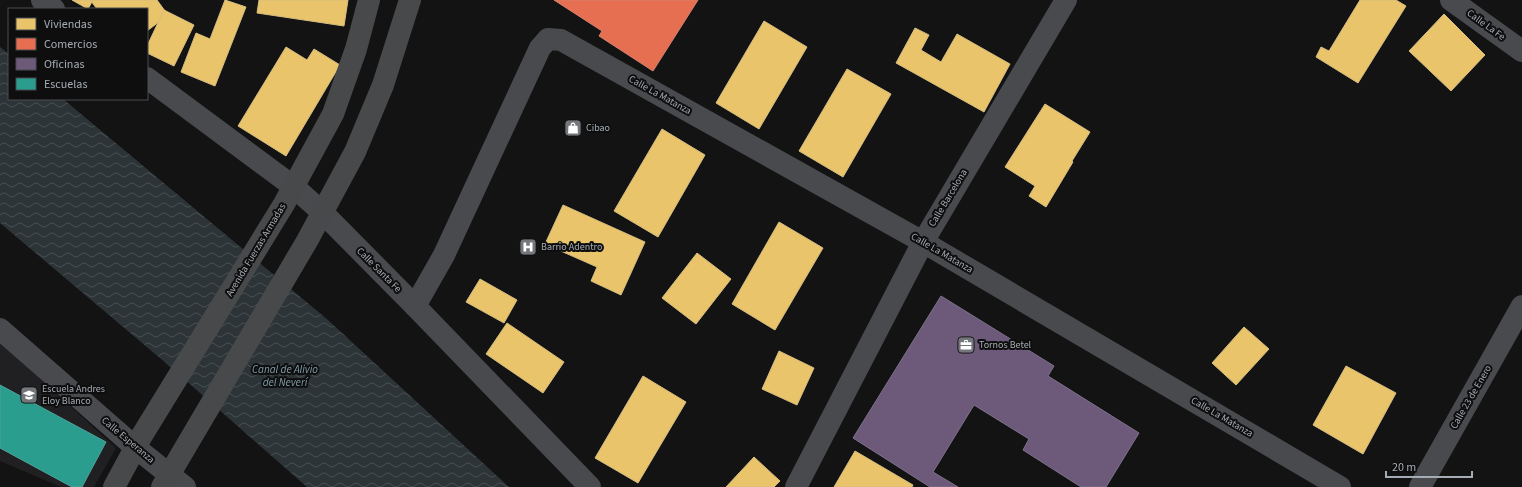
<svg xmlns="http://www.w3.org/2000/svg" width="1522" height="487" viewBox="0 0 1522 487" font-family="'Source Sans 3',sans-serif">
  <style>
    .built { fill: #202022 }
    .water { fill: url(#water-waves) }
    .homes { fill: #e9c46a; stroke: #d5bd80 }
    .shops { fill: #e76f51; stroke: #d4816e }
    .offices { fill: #6d597a; stroke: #7e728b }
    .schools { fill: #2a9d8f; stroke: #4fa29a }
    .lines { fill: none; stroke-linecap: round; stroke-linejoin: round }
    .street { stroke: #484a4d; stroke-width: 22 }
    .secondary { stroke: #47494a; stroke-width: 22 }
    .labels { text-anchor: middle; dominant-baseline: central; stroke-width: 4; stroke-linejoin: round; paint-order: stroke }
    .street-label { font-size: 10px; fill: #a6acb3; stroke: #0e0e0f }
    .poi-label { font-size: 10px; fill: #a6acb3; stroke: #0e0e0f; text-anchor: start }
    .water-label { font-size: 11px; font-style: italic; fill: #809dab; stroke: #0e0e0f }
  </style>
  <defs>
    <pattern id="water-waves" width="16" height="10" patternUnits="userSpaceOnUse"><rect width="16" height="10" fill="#2c3438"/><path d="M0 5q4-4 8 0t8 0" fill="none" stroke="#484f52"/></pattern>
  </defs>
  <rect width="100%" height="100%" fill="#131314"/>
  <path class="built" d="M0 342 116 448 94 487H61L0 461Z"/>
  <path class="water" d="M0 47 9 54V99H63L328 320 509 487H307L167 364 0 223Z"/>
  <g class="homes">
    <path d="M72 0H93L88 9Z"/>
    <path d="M92 0H157L168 15 147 31V9H97L91 1Z"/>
    <path d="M225 0 246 7 215 86 181 72 196 33 210 39Z"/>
    <path d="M259 0H348L344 26 257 13Z"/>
    <path d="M1360 0H1396L1406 6 1358 83 1316 57 1321 47 1329 51Z"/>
    <path d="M164 10 194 25 174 66 147 53V46Z"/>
    <path d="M1444 14 1485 55 1451 91 1409 51Z"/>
    <path d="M764 21 807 47 759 129 716 103Z"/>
    <path d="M915 28 929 35 921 50 941 62 957 34 1010 64 984 112 896 63Z"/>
    <path d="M286 47 307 60 314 49 340 65 286 156 238 126Z"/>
    <path d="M847 69 891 94 843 177 799 151Z"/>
    <path d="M1045 104 1090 132 1072 161 1073 162 1046 207 1029 196 1035 186 1005 167Z"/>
    <path d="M662 129 705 155 658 237 614 211Z"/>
    <path d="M563 205 645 242 621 295 591 281 597 267 545 244Z"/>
    <path d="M779 222 823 248 775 330 732 304Z"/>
    <path d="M697 253 731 279 696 324 662 298Z"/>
    <path d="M480 279 517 300 504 323 466 302Z"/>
    <path d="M507 323 564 362 543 393 486 354Z"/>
    <path d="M1244 327 1269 349 1236 385 1212 363Z"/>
    <path d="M779 351 814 368 797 405 762 389Z"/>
    <path d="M1346 366 1396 393 1363 454 1313 425Z"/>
    <path d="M643 376 686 402 638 483 595 458Z"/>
    <path d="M855 451 913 485 912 487H834Z"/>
    <path d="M754 457 780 481 774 487H726Z"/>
  </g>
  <path class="shops" d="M554 0H698L653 71 599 36 602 31Z"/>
  <path class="offices" d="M941 296 1054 366 1048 376 1139 433 1106 487H1081L1023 450 1029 439 974 405 933 472 958 487H930L853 438Z"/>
  <path class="schools" d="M0 385 106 442 82 487H72L0 448Z"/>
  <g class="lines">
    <g class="street">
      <path d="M42 0 54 9"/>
      <path d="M1451 0 1522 51"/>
      <path d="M147 78 294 187 323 213 415 306 590 487"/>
      <path d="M415 306 444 255 540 48 548 39 561 40 923 242 1340 487"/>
      <path d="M0 329 136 448 185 487"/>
      <path d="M796 487 923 242 1066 0"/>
      <path d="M1420 487 1522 306"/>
    </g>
    <g class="secondary">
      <path d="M114 487 141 437 284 204 333 114 356 49 369 0"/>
      <path d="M162 487 307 241 355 152 383 85 410 0"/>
    </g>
  </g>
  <defs>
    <g id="shop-square" transform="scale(0.9)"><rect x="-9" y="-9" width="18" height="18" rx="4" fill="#73767b" stroke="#0e0e0f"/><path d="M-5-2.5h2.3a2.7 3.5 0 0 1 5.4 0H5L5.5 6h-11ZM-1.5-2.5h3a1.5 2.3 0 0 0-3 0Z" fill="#fff"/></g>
    <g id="hospital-square" transform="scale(0.9)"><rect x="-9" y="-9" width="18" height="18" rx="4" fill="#73767b" stroke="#0e0e0f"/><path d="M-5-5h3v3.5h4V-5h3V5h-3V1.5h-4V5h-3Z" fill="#fff"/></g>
    <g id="office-square" transform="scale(0.9)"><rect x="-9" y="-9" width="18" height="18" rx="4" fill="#73767b" stroke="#0e0e0f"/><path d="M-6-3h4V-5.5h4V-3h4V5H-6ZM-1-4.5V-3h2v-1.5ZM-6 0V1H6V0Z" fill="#fff"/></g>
    <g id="school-square" transform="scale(0.9)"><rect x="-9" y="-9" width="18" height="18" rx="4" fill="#73767b" stroke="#0e0e0f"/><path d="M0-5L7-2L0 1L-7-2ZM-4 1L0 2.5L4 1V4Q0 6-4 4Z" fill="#fff"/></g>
  </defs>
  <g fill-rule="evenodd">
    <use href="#shop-square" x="573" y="128"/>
    <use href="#hospital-square" x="528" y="247"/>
    <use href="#office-square" x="966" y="345"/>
    <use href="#school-square" x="29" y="395"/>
  </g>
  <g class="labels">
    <g class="street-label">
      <text transform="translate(1486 25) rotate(36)">Calle La Fe</text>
      <text transform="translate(660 95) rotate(29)">Calle La Matanza</text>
      <text transform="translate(948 198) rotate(-59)">Calle Barcelona</text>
      <text transform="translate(256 250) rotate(-59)">Avenida Fuerzas Armadas</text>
      <text transform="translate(942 253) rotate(30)">Calle La Matanza</text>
      <text transform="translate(379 270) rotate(45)">Calle Santa Fe</text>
      <text transform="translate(1471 397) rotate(-60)">Calle 23 de Enero</text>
      <text transform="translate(1222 417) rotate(30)">Calle La Matanza</text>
      <text transform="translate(128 440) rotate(40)">Calle Esperanza</text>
    </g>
    <g class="poi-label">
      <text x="586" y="128">Cibao</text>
      <text x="541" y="247">Barrio Adentro</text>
      <text x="979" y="345">Tornos Betel</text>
      <text x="42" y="389">Escuela Andres<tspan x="42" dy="12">Eloy Blanco</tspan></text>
    </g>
    <g class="water-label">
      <text x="285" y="369">Canal de Alivio<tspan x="285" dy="13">del Neverí</tspan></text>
    </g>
  </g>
  <rect x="8" y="8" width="140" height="92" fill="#0e0e0f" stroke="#4b4d51"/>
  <rect x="16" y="18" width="20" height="12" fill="#e9c46a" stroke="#4b4d51"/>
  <text x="44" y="28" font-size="12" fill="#a6acb3">Viviendas</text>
  <rect x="16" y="38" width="20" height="12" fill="#e76f51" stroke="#4b4d51"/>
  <text x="44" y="48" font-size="12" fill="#a6acb3">Comercios</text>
  <rect x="16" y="58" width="20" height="12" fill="#6d597a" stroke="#4b4d51"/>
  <text x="44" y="68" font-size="12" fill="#a6acb3">Oficinas</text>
  <rect x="16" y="78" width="20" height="12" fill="#2a9d8f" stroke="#4b4d51"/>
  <text x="44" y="88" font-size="12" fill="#a6acb3">Escuelas</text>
  <path d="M1386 471v6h86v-6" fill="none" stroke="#a6acb3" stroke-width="2"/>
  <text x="1392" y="471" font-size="12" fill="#a6acb3" stroke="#0e0e0f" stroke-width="3" paint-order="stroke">20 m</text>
</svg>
